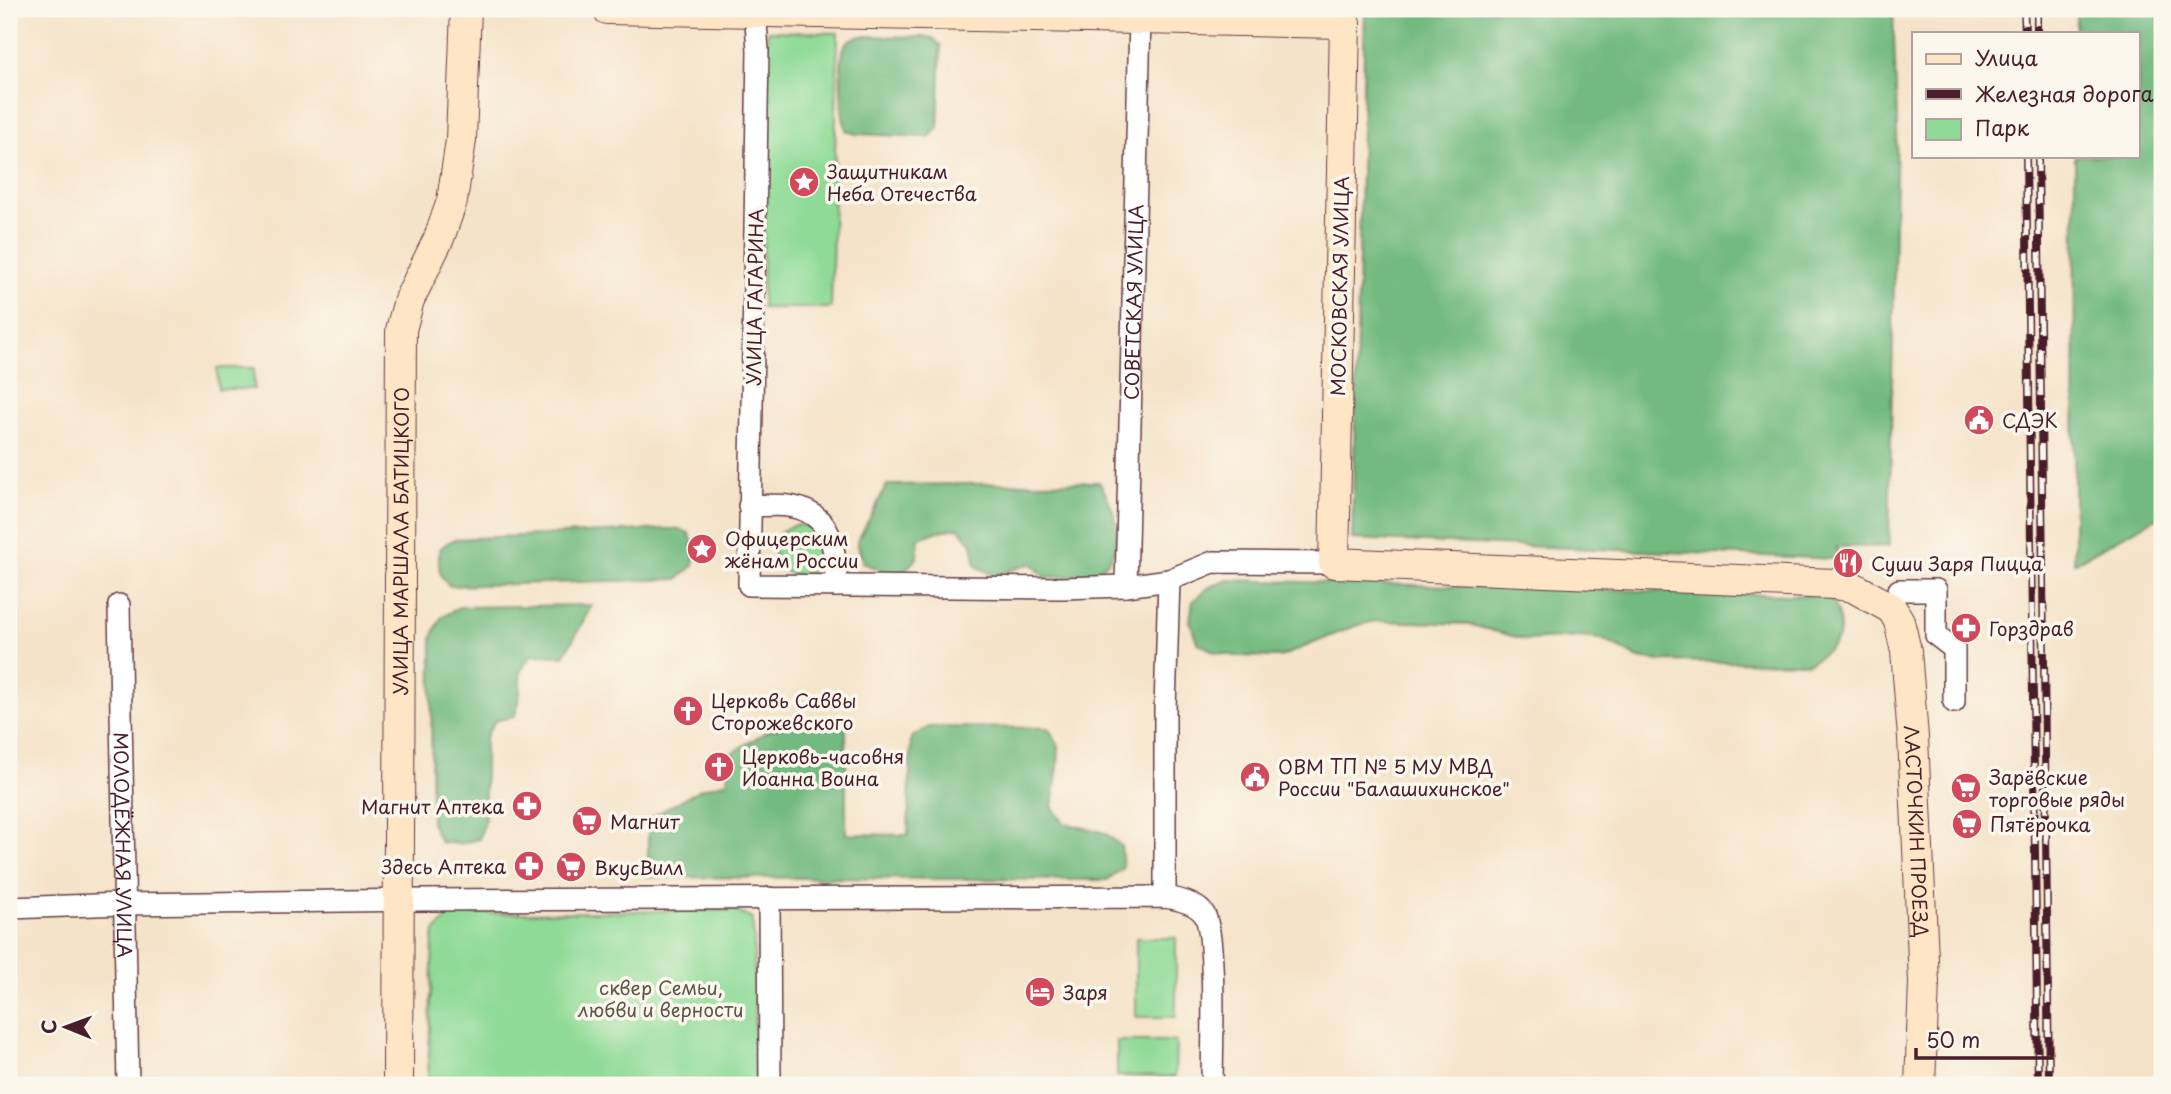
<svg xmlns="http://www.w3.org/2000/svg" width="2171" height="1094" viewBox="0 0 2171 1094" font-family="'Playpen Sans',sans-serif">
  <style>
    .green { fill: #8eda96; stroke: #6c7c60; stroke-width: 2 }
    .forest { fill: #72ba7f; stroke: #5e6c55; stroke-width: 2 }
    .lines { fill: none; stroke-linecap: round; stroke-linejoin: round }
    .street-casing { stroke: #643c43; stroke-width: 24 }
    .secondary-casing { stroke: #643c43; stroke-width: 32 }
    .street { stroke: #fff; stroke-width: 21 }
    .secondary { stroke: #fde5c5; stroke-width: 30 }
    .rail-casing { stroke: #4a1f2b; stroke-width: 8 }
    .rail { stroke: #fbf7ec; stroke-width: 5; stroke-dasharray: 16; stroke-linecap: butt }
    .labels { text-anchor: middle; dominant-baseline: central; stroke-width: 7; stroke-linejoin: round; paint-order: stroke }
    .poi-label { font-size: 19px; fill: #4a1f2b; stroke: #fbf7ec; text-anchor: start }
    .street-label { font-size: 19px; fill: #4a1f2b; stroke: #fbf7ec }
    .park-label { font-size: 19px; fill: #5e574b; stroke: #fbf7ec }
  </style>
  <rect width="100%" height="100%" fill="#fbf7ec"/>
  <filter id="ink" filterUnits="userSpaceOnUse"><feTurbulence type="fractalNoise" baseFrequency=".0143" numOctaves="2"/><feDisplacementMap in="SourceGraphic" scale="14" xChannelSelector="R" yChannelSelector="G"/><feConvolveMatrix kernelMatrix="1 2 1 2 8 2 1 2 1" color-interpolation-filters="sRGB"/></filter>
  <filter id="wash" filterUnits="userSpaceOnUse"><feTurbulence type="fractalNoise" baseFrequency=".00686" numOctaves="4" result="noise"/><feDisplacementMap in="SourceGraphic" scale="28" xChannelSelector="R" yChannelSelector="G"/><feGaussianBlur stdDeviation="1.57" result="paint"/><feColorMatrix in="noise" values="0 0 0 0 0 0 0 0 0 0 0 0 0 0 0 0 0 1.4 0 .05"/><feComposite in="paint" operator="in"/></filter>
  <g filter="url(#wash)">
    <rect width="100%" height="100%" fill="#f5e3c9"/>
    <g class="green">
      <path d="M768 31 838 33 831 308H762Z"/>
      <path d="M217 368H254V389H218Z"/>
      <circle cx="799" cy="550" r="25"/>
      <path d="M734 910 752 919 754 939 755 1085H428L433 939 436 930 451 914Z"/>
      <rect x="1136" y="938" width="40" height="79"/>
      <path d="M1117 1041H1176L1175 1077 1117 1076Z"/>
    </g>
    <g class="forest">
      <path d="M1365 9H1893L1897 118 1889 546 1837 547V559L1352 539Z"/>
      <path d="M2076 9H2162V515L2074 563 2075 156H2138V33H2076Z"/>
      <path d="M861 36 924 37 933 38 941 46 938 128 929 137 856 134 847 131C840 117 839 63 844 48 846 40 854 38 861 36Z"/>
      <path d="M1099 482C1116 509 1131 555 1093 572 1079 578 1060 577 1044 577L1032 563 994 576 976 566 972 544 959 528 939 531 919 538 917 558 903 572 883 571 863 563 857 542 887 485Z"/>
      <path d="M668 529H679L689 533 693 544 694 565 678 579 450 586C437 576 439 565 439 550L447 543 456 539Z"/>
      <path d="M1228 580 1829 596C1849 629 1842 645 1808 663L1658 661 1639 658 1602 639 1581 637 1527 640 1468 624 1375 621 1355 626 1280 657 1235 656 1215 652 1197 642 1190 621 1193 601 1209 587Z"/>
      <path d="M592 605 564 656 531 655 520 672V693L515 716 495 721 485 738V820L479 839 459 844 440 842 431 822 432 637 441 618 459 607Z"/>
      <path d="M787 725 846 727V834L908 835 911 738 929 727 1048 728 1059 746 1058 766 1052 807 1064 823 1105 833 1121 846 1123 868 1107 880 648 877V819L701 789 727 782 730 754 766 732Z"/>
    </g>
  </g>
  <g filter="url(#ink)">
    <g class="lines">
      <g class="street-casing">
        <g id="street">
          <path d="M755 9 758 50 749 585 1062 588 1126 586 1169 580 1213 562 1334 563"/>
          <path d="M749 506C762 506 776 504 788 506 833 512 836 549 836 586"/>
          <path id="s1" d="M1126 586 1140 19"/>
          <path d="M1899 590H1936V635L1954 649V702"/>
          <path id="s2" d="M119 605 128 1085"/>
          <path d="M1165 897V709L1169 580"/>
          <path d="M769 898 770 1085"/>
          <path d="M9 908 124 904 423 900 1165 897C1178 899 1196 903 1204 914 1217 934 1212 1054 1212 1085"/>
        </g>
      </g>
      <g class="secondary-casing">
        <g id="secondary">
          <path id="s3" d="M607 9 1345 23 1334 563 1834 584 1853 587 1892 609 1899 621 1906 651 1913 737 1924 982 1920 1085"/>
          <path id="s4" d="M398 1085 401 330 409 300 439 238 452 201 461 140 466 9"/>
        </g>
      </g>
      <use href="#street" class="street"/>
      <use href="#secondary" class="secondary"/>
      <g class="rail-casing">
        <g id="rail">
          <path d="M2024 9 2025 33"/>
          <path d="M2037 9V33"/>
          <path d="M2026 156 2038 1085"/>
          <path d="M2038 156 2049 1085"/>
        </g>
      </g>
      <use href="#rail" class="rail"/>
    </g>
  </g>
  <defs>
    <g id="sight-disc" transform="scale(1.575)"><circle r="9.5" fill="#d1495b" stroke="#fbf7ec"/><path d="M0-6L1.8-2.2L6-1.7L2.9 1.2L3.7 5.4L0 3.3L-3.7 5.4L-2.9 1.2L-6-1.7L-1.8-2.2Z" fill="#fff"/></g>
    <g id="civic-disc" transform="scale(1.575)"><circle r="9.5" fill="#d1495b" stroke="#fbf7ec"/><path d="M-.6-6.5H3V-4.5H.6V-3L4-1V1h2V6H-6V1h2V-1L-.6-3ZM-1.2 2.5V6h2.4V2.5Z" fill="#fff"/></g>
    <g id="restaurant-disc" transform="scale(1.575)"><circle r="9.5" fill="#d1495b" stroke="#fbf7ec"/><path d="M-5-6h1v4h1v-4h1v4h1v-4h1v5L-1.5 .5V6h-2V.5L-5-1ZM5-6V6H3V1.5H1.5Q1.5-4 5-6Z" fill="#fff"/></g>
    <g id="pharmacy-disc" transform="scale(1.575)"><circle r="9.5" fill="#d1495b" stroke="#fbf7ec"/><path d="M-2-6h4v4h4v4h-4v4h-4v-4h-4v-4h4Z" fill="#fff"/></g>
    <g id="church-disc" transform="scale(1.575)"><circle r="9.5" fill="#d1495b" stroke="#fbf7ec"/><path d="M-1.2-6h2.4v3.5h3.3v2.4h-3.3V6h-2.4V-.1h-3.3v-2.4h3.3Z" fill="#fff"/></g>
    <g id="supermarket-disc" transform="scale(1.575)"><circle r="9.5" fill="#d1495b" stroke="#fbf7ec"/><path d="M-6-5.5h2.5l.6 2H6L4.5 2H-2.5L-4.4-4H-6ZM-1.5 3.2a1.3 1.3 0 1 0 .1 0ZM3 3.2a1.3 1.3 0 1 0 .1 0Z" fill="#fff"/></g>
    <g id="hotel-disc" transform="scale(1.575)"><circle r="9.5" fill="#d1495b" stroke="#fbf7ec"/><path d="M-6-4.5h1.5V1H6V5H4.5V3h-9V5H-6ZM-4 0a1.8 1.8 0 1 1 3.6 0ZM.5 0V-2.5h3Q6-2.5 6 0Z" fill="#fff"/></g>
  </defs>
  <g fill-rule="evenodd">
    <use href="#sight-disc" x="804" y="182"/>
    <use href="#civic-disc" x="1979" y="420"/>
    <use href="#sight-disc" x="702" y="549"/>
    <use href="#restaurant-disc" x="1848" y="563"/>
    <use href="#pharmacy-disc" x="1966" y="628"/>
    <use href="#church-disc" x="688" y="711"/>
    <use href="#church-disc" x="719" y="767"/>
    <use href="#civic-disc" x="1255" y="777"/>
    <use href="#supermarket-disc" x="1966" y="788"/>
    <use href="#pharmacy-disc" x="527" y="806"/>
    <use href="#supermarket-disc" x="587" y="821"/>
    <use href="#supermarket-disc" x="1967" y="824"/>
    <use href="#pharmacy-disc" x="529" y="866"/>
    <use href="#supermarket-disc" x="571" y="867"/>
    <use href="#hotel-disc" x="1040" y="992"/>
  </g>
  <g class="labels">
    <g class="poi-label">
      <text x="827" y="171">Защитникам<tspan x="827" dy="22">Неба Отечества</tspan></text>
      <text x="2002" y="420">СДЭК</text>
      <text x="725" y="538">Офицерским<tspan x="725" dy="22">жёнам России</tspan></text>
      <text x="1871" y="563">Суши Заря Пицца</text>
      <text x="1989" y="628">Горздрав</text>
      <text x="711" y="700">Церковь Саввы<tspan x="711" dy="22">Сторожевского</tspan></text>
      <text x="742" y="756">Церковь-часовня<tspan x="742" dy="22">Иоанна Воина</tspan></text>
      <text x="1278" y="766">ОВМ ТП № 5 МУ МВД<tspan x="1278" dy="22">России "Балашихинское"</tspan></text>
      <text x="1989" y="777">Зарёвские<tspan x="1989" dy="22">торговые ряды</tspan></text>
      <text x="504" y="806" text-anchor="end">Магнит Аптека</text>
      <text x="610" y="821">Магнит</text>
      <text x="1990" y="824">Пятёрочка</text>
      <text x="506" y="866" text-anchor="end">Здесь Аптека</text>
      <text x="594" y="867">ВкусВилл</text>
      <text x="1063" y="992">Заря</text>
    </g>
    <g class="street-label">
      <text transform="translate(1339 286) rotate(-89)">МОСКОВСКАЯ УЛИЦА</text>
      <text transform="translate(754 297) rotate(-89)">УЛИЦА ГАГАРИНА</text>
      <text stroke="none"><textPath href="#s1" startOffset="284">СОВЕТСКАЯ УЛИЦА</textPath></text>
      <text stroke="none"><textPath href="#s4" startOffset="544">УЛИЦА МАРШАЛА БАТИЦКОГО</textPath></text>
      <text stroke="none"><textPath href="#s3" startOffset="2068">ЛАСТОЧКИН ПРОЕЗД</textPath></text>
      <text stroke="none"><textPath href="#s2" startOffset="240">МОЛОДЁЖНАЯ УЛИЦА</textPath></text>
    </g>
    <g class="park-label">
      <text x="661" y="987">сквер Семьи,<tspan x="661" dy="22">любви и верности</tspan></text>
    </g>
  </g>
  <rect width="2171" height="1094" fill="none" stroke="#fbf7ec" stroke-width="35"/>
  <rect x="1912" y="32" width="228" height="126" fill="#fbf7ec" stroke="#b4a19f" stroke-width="2"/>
  <rect x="1926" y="54" width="35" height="10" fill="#fde5c5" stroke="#b4a19f" stroke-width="2"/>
  <text x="1975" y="66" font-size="21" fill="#4a1f2b">Улица</text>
  <rect x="1926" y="89" width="35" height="10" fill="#4a1f2b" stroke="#b4a19f" stroke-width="2"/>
  <text x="1975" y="102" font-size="21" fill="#4a1f2b">Железная дорога</text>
  <rect x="1926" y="119" width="35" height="21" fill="#8eda96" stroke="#b4a19f" stroke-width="2"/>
  <text x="1975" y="136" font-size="21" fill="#4a1f2b">Парк</text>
  <g transform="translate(66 1027) rotate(271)" stroke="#fbf7ec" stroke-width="5" paint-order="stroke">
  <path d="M0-5L12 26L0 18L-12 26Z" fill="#4a1f2b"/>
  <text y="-10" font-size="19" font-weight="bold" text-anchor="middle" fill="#4a1f2b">С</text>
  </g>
  <path d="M1916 1048v10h136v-10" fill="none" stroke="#4a1f2b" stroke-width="3.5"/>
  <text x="1926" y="1048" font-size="21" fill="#4a1f2b" stroke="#fbf7ec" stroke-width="5" paint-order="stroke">50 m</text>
</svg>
